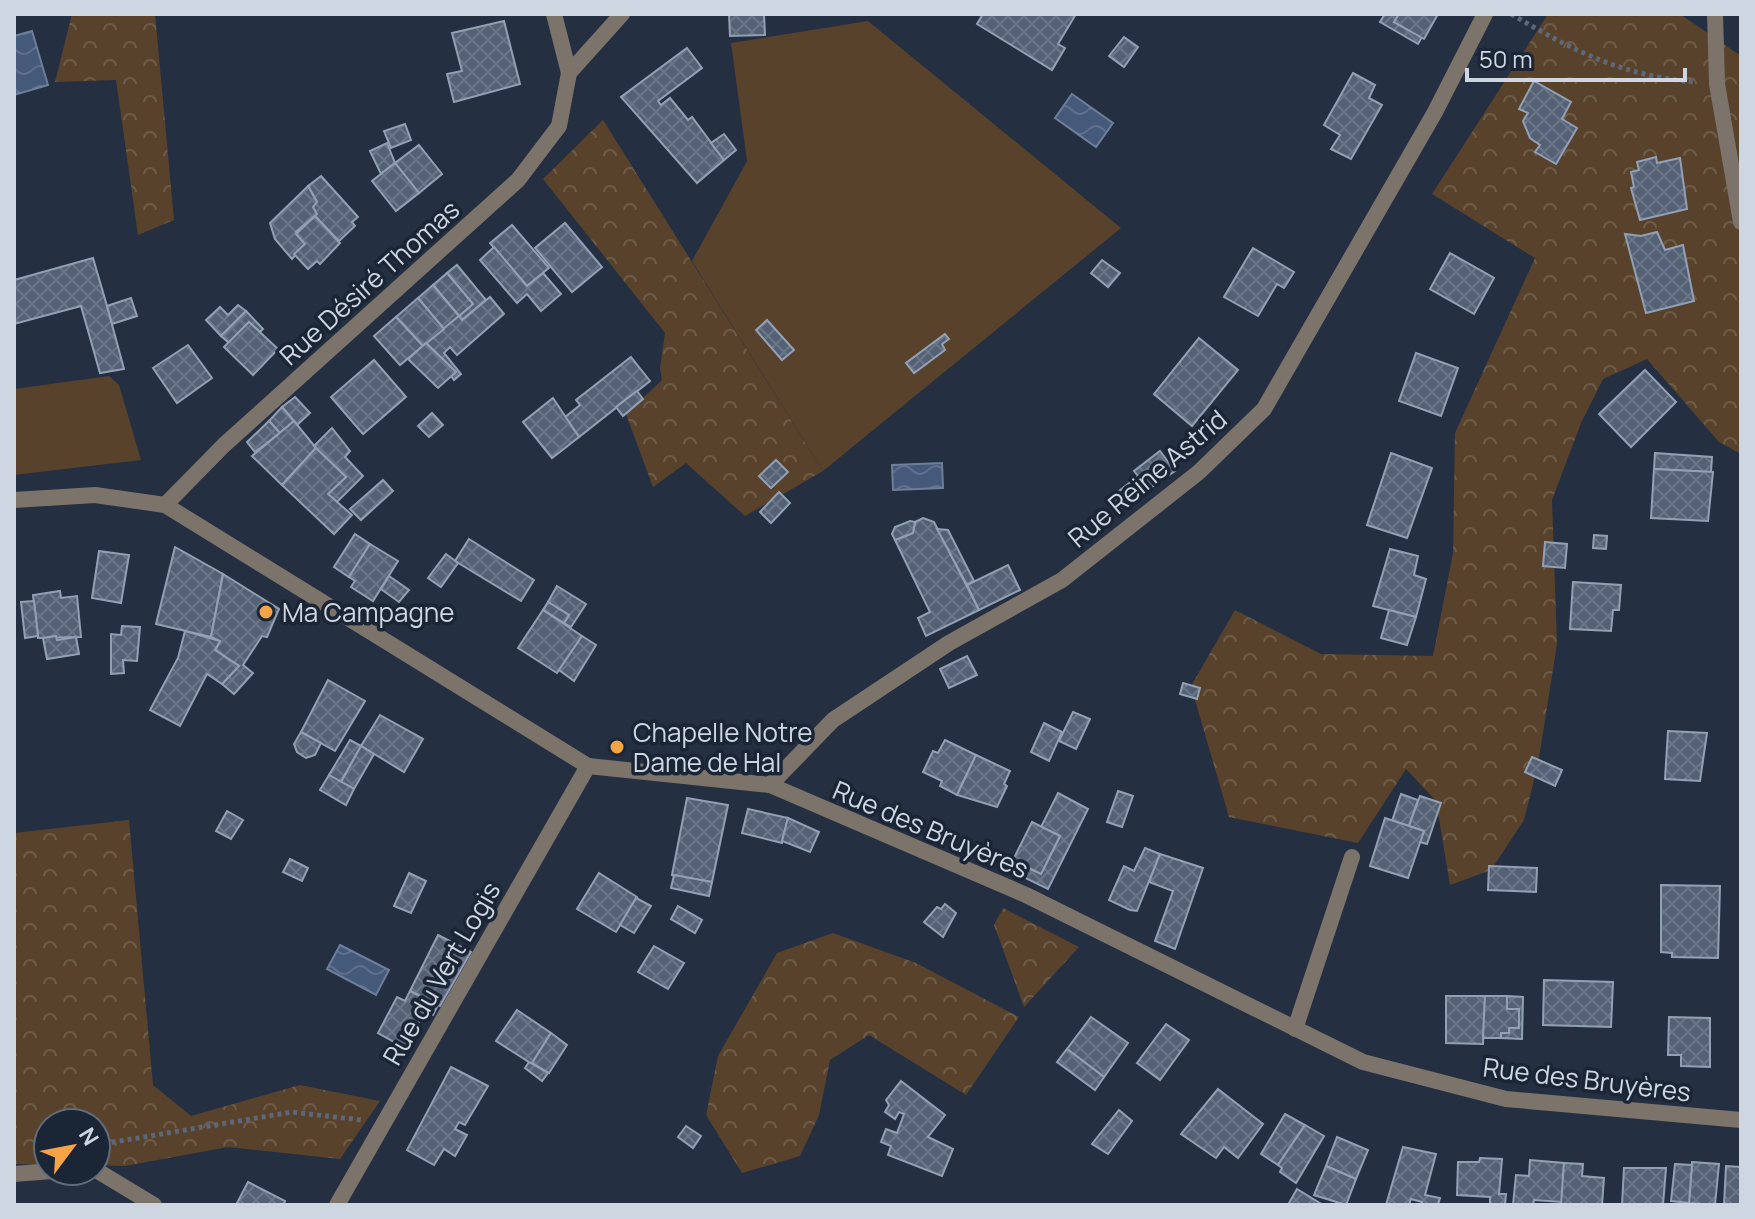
<svg xmlns="http://www.w3.org/2000/svg" width="1755" height="1219" viewBox="0 0 1755 1219" font-family="Manrope,sans-serif">
  <style>
    .green { fill: #58422b }
    .forest { fill: url(#forest-crowns) }
    .water { fill: url(#water-waves); stroke: #6e7e9a; stroke-width: 2 }
    .building { fill: url(#building-cross-hatch); stroke: #92a0b6; stroke-width: 2 }
    .lines { fill: none; stroke-linecap: round; stroke-linejoin: round }
    .path { stroke: #5d6777; stroke-width: 5; stroke-dasharray: 4 4; stroke-linecap: butt }
    .street { stroke: #7c746b; stroke-width: 16 }
    .poi-dot { fill: #f4a444; stroke: #1a2536; stroke-width: 3 }
    .labels { text-anchor: middle; dominant-baseline: central; stroke-width: 7; stroke-linejoin: round; paint-order: stroke }
    .street-label { font-size: 26px; fill: #ced6e2; stroke: #1a2536 }
    .poi-label { font-size: 26px; fill: #ced6e2; stroke: #1a2536; text-anchor: start }
  </style>
  <defs>
    <pattern id="forest-crowns" width="20" height="18" patternUnits="userSpaceOnUse" patternTransform="scale(2)"><rect width="20" height="18" fill="#58422b"/><path d="M2 6a3 3 0 1 1 6 0M12 15a3 3 0 1 1 6 0" fill="none" stroke="#6f5d49"/></pattern>
    <pattern id="water-waves" width="16" height="10" patternUnits="userSpaceOnUse" patternTransform="scale(2)"><rect width="16" height="10" fill="#45597b"/><path d="M0 5q4-4 8 0t8 0" fill="none" stroke="#5f708d"/></pattern>
    <pattern id="building-cross-hatch" width="8" height="8" patternUnits="userSpaceOnUse" patternTransform="scale(2)"><rect width="8" height="8" fill="#546074"/><path d="M0 0l8 8M0 8l8-8" fill="none" stroke="#6b7688"/></pattern>
  </defs>
  <rect width="100%" height="100%" fill="#242f41"/>
  <g class="green">
    <path d="M868 21 1121 228 823 471 692 261 747 161 731 43Z"/>
    <path d="M109 376 119 385 141 460 14 475V389Z"/>
  </g>
  <g class="forest">
    <path d="M72 14H155L174 220 138 235 116 80 55 82Z"/>
    <path d="M1548 14H1680L1741 56V454L1719 442 1647 359 1603 379 1581 423 1552 500 1557 644 1538 764 1524 820 1491 870 1450 885 1436 801 1406 769 1358 843 1229 817 1191 686 1235 610 1321 654 1433 656 1453 553 1455 433 1535 258 1432 194Z"/>
    <path d="M603 120 823 471 745 516 686 463 653 487 626 414 662 380 660 368 665 333 543 179Z"/>
    <path d="M129 820 153 1085 191 1116 300 1085 380 1101 340 1159 228 1147 125 1166 96 1165V1123H48V1165L14 1164V833Z"/>
    <path d="M1003 908 1079 947 1024 1007 994 925Z"/>
    <path d="M833 933 916 963 1019 1017 966 1095 869 1035 830 1060 819 1115 800 1156 742 1173 706 1115 718 1056 777 953Z"/>
  </g>
  <g class="water">
    <path d="M32 31 48 85 14 95V36Z"/>
    <path d="M1072 94 1113 123 1096 147 1055 118Z"/>
    <path d="M942 463 943 488 893 490 892 465Z"/>
    <path d="M340 945 389 970 376 995 327 969Z"/>
  </g>
  <g class="building">
    <path d="M729 14H768H764L765 35 730 36Z"/>
    <path d="M983 14H1076L1058 44 1065 48 1052 70 977 24Z"/>
    <path d="M1385 14H1399L1394 22 1422 37 1418 44 1380 22Z"/>
    <path d="M1399 14H1438L1424 39 1394 22Z"/>
    <path d="M504 21 520 84 454 102 447 74 462 71 452 33Z"/>
    <path d="M1124 37 1138 47 1124 67 1109 56Z"/>
    <path d="M687 48 702 68 658 101 661 105 670 98 688 120 692 117 724 160 697 183 621 97Z"/>
    <path d="M1353 73 1375 85 1369 98 1382 105 1351 159 1331 149 1340 135 1324 125Z"/>
    <path d="M1534 81 1571 102 1562 119 1577 128 1556 164 1535 152 1540 145 1530 138 1523 121 1528 113 1519 109Z"/>
    <path d="M405 124 411 140 391 148 384 131Z"/>
    <path d="M724 134 736 150 724 160 711 143Z"/>
    <path d="M387 143 395 163 381 174 370 151Z"/>
    <path d="M419 145 442 174 419 193 395 163Z"/>
    <path d="M1656 157 1657 163 1680 158 1687 209 1640 220 1631 188 1634 187 1631 172 1639 170 1637 162Z"/>
    <path d="M395 163 419 193 396 211 372 181Z"/>
    <path d="M321 176 358 217 352 222 355 226 339 241 315 216 313 207 317 202 308 186Z"/>
    <path d="M308 186 317 202 313 207 317 214 296 232 305 244 292 259 275 239 270 223Z"/>
    <path d="M315 216 340 243 320 264 317 261 308 269 294 254 305 244 296 234Z"/>
    <path d="M565 223 602 267 572 292 535 248Z"/>
    <path d="M512 225 549 268 527 286 490 243Z"/>
    <path d="M1657 232 1665 250 1683 245 1694 301 1646 313 1625 234 1641 236Z"/>
    <path d="M494 247 527 286 543 273 561 294 541 311 527 294 517 303 480 260Z"/>
    <path d="M1253 248 1294 272 1284 288 1277 284 1258 316 1224 297Z"/>
    <path d="M1450 253 1494 278 1474 314 1430 289Z"/>
    <path d="M93 258 107 306 124 369 100 373 81 306 14 324V280Z"/>
    <path d="M1102 260 1120 273 1108 287 1091 273Z"/>
    <path d="M457 265 486 300 462 320 459 316 473 304 447 273Z"/>
    <path d="M447 273 473 304 459 316 433 285Z"/>
    <path d="M433 285 459 316 444 329 418 298Z"/>
    <path d="M490 297 504 314 457 355 450 347 444 353 461 374 454 380 451 376 456 372 426 343 459 316 462 320Z"/>
    <path d="M131 298 137 316 112 324 107 306Z"/>
    <path d="M418 298 444 329 423 346 396 317Z"/>
    <path d="M238 305 246 311 221 336 206 320 220 307 228 315Z"/>
    <path d="M246 311 263 329 260 332 249 322 229 343 221 336Z"/>
    <path d="M396 317 423 346 400 365 374 336Z"/>
    <path d="M767 320 794 350 782 360 756 330Z"/>
    <path d="M249 322 278 349 253 375 224 347Z"/>
    <path d="M945 334 949 339 942 344 945 350 914 373 906 363Z"/>
    <path d="M1199 338 1238 370 1192 426 1154 394Z"/>
    <path d="M426 343 456 372 438 388 408 359Z"/>
    <path d="M188 345 212 378 177 403 153 368Z"/>
    <path d="M1416 353 1458 368 1441 416 1399 401Z"/>
    <path d="M631 357 650 381 579 437 564 418 580 405 576 400Z"/>
    <path d="M374 360 406 397 363 434 331 397Z"/>
    <path d="M1645 370 1676 402 1631 447 1599 414Z"/>
    <path d="M637 391 643 399 623 416 616 407Z"/>
    <path d="M295 397 310 413 297 425 282 407Z"/>
    <path d="M553 398 579 437 552 458 523 422Z"/>
    <path d="M282 407 294 421 280 433 269 421Z"/>
    <path d="M432 413 443 425 429 437 418 426Z"/>
    <path d="M269 421 280 433 255 452 247 442Z"/>
    <path d="M294 421 316 448 282 485 252 456Z"/>
    <path d="M332 428 350 451 345 457 363 476 337 502 328 494 346 477 314 446Z"/>
    <path d="M316 448 346 477 328 494 352 515 334 534 282 485Z"/>
    <path d="M1160 451 1175 471 1118 510 1109 499 1138 476 1134 471Z"/>
    <path d="M1391 453 1432 468 1407 538 1367 525Z"/>
    <path d="M1655 453 1712 457 1711 472 1654 469Z"/>
    <path d="M776 460 788 472 771 488 759 476Z"/>
    <path d="M1654 469 1713 472 1708 521 1651 518Z"/>
    <path d="M383 480 393 491 361 520 350 509Z"/>
    <path d="M779 492 790 503 771 523 760 512Z"/>
    <path d="M923 518 934 522 979 610 926 636 918 618 930 612 895 540 913 533 915 522Z"/>
    <path d="M910 521 915 522 913 533 895 540 892 534 895 527Z"/>
    <path d="M937 529 948 530 974 581 967 585Z"/>
    <path d="M355 534 370 544 349 577 334 567Z"/>
    <path d="M1594 535 1607 536 1606 549 1593 548Z"/>
    <path d="M469 539 534 580 521 601 455 561Z"/>
    <path d="M1545 542 1567 544 1565 568 1543 566Z"/>
    <path d="M370 544 398 561 373 601 351 587 355 581 349 577Z"/>
    <path d="M175 547 223 574 211 637 156 624Z"/>
    <path d="M1390 549 1418 556 1414 575 1426 579 1416 617 1373 606Z"/>
    <path d="M99 551 129 555 121 603 92 598Z"/>
    <path d="M446 554 458 563 441 587 428 578Z"/>
    <path d="M1008 565 1020 590 979 610 967 585Z"/>
    <path d="M223 574 279 609 267 637 262 636 243 665 253 673 234 694 222 684 239 666 215 650 220 641 211 637Z"/>
    <path d="M389 576 409 590 399 602 381 589Z"/>
    <path d="M1573 582 1621 585 1619 610H1613L1611 631 1570 629Z"/>
    <path d="M557 586 586 604 571 627 564 623 569 615 548 602Z"/>
    <path d="M60 591 61 598 77 596 81 637 38 638 33 595Z"/>
    <path d="M34 601 38 636 25 638 21 602Z"/>
    <path d="M548 602 569 615 564 623 543 610Z"/>
    <path d="M543 610 582 636 557 673 518 648Z"/>
    <path d="M1389 610 1416 617 1407 645 1381 638Z"/>
    <path d="M122 626 140 627 137 661 123 660 124 673 111 674V634L121 635Z"/>
    <path d="M185 631 220 641 215 650 239 666 222 684 207 674 180 726 150 710 178 658Z"/>
    <path d="M56 636 57 640 76 637 79 654 47 659 43 638Z"/>
    <path d="M582 636 596 645 574 681 559 670Z"/>
    <path d="M967 656 977 675 949 688 940 669Z"/>
    <path d="M328 680 365 701 335 751 301 732Z"/>
    <path d="M1183 683 1200 688 1197 699 1180 694Z"/>
    <path d="M1073 712 1090 719 1076 749 1059 741Z"/>
    <path d="M380 715 423 739 404 772 361 746Z"/>
    <path d="M1044 723 1062 732 1049 761 1031 752Z"/>
    <path d="M1668 731 1707 733 1700 781 1665 779Z"/>
    <path d="M301 732 321 743 315 755 306 758 297 752 294 744Z"/>
    <path d="M350 740 361 746 341 782 329 775Z"/>
    <path d="M945 740 976 755 957 795 940 786 942 781 923 772 933 751 938 753Z"/>
    <path d="M361 746 374 754 354 789 341 782Z"/>
    <path d="M976 755 1010 771 1004 784 1007 786 997 807 957 795Z"/>
    <path d="M1532 757 1562 770 1555 786 1525 772Z"/>
    <path d="M329 775 354 789 346 805 320 790Z"/>
    <path d="M1118 791 1133 796 1122 827 1107 822Z"/>
    <path d="M1058 793 1088 809 1048 889 1009 870 1014 861 1041 874 1060 836 1041 827Z"/>
    <path d="M1401 794 1418 800 1409 826 1392 821Z"/>
    <path d="M1420 796 1441 803 1427 844 1420 842 1424 831 1409 826Z"/>
    <path d="M687 798 728 805 712 882 672 875Z"/>
    <path d="M748 809 788 818 782 843 742 833Z"/>
    <path d="M227 811 243 820 231 839 216 831Z"/>
    <path d="M788 818 819 832 810 852 782 841Z"/>
    <path d="M1385 818 1424 831 1408 878 1370 866Z"/>
    <path d="M1032 822 1060 836 1041 874 1013 860Z"/>
    <path d="M1145 848 1160 854 1137 911 1130 910 1109 900 1124 866 1134 871Z"/>
    <path d="M1160 854 1203 868 1175 949 1155 941 1173 891 1149 882Z"/>
    <path d="M290 859 308 868 302 881 283 872Z"/>
    <path d="M1489 866 1537 868 1536 892 1488 890Z"/>
    <path d="M409 873 426 881 411 913 394 906Z"/>
    <path d="M599 873 637 897 616 932 577 909Z"/>
    <path d="M674 875 712 882 709 896 671 888Z"/>
    <path d="M1661 885 1720 886 1718 958 1672 957V953L1661 952Z"/>
    <path d="M636 898 651 906 634 933 620 925Z"/>
    <path d="M945 904 956 913 943 937 924 922 937 907 941 909Z"/>
    <path d="M678 906 702 920 695 933 671 919Z"/>
    <path d="M438 935 471 952 440 1006 410 991Z"/>
    <path d="M654 946 684 963 668 989 638 972Z"/>
    <path d="M1544 980 1613 982 1611 1027 1543 1025Z"/>
    <path d="M410 991 438 1005 433 1015 425 1011 405 1048 378 1033 397 997 405 1001Z"/>
    <path d="M1446 996H1485L1483 1044 1446 1043Z"/>
    <path d="M1485 996H1507V1009H1519V1028H1509V1033H1501V1038H1483Z"/>
    <path d="M1507 996 1523 997 1522 1039 1501 1038V1033H1509V1028H1519V1009H1507Z"/>
    <path d="M517 1010 551 1033 532 1064 496 1041Z"/>
    <path d="M1091 1017 1128 1043 1104 1077 1067 1049Z"/>
    <path d="M1669 1017 1710 1018V1067L1681 1066V1055H1668Z"/>
    <path d="M1166 1024 1189 1040 1160 1080 1137 1063Z"/>
    <path d="M551 1033 567 1045 549 1073 532 1063Z"/>
    <path d="M1067 1049 1104 1077 1095 1090 1057 1062Z"/>
    <path d="M529 1062 548 1073 542 1081 525 1068Z"/>
    <path d="M451 1067 488 1086 465 1125 459 1122 455 1129 467 1135 455 1156 444 1149 434 1165 407 1150Z"/>
    <path d="M901 1081 945 1115 928 1137 953 1149 942 1176 888 1155 891 1146 881 1142 886 1129 897 1133 904 1114 899 1112 895 1119 885 1112 889 1105 886 1100Z"/>
    <path d="M1218 1089 1263 1124 1238 1158 1224 1147 1216 1158 1181 1134Z"/>
    <path d="M1119 1110 1132 1121 1108 1154 1092 1144Z"/>
    <path d="M1285 1114 1305 1125 1278 1165 1261 1154Z"/>
    <path d="M1305 1125 1324 1136 1296 1183 1280 1172 1282 1168 1278 1165Z"/>
    <path d="M686 1126 701 1136 693 1148 678 1137Z"/>
    <path d="M1337 1137 1368 1150 1356 1179 1326 1166Z"/>
    <path d="M1403 1147 1436 1154 1425 1195 1440 1198 1438 1205H1421L1422 1202 1411 1199 1409 1205H1386Z"/>
    <path d="M1480 1158 1502 1159 1499 1194H1506L1505 1205H1490V1197L1457 1195 1458 1162H1479Z"/>
    <path d="M1530 1160 1564 1163 1562 1202 1534 1200 1533 1205H1513L1516 1175 1529 1176Z"/>
    <path d="M1692 1162 1719 1164 1715 1205 1689 1203Z"/>
    <path d="M1564 1163 1583 1164 1582 1176 1604 1178 1602 1205H1561Z"/>
    <path d="M1675 1164 1692 1165 1689 1203 1671 1201Z"/>
    <path d="M1326 1166 1356 1179 1346 1205 1314 1195Z"/>
    <path d="M1726 1166 1741 1167V1205H1724Z"/>
    <path d="M1624 1168H1666L1663 1205H1622Z"/>
    <path d="M248 1182 285 1201 284 1205H236Z"/>
    <path d="M1297 1189 1323 1205H1288Z"/>
  </g>
  <g class="lines">
    <g class="path">
      <path d="M1511 14C1574 51 1622 76 1696 82"/>
      <path d="M96 1145 292 1112 361 1120"/>
    </g>
    <g class="street">
      <path d="M1715 14 1717 84 1741 222"/>
      <path d="M569 73 622 14"/>
      <path d="M14 500 95 495 165 505 588 766 770 785 1026 895 1363 1062 1506 1099 1741 1120"/>
      <path d="M165 505 224 445 518 180 559 126 569 73 554 14"/>
      <path d="M770 785 833 720 949 643 1062 580 1199 472 1264 409 1435 112 1485 14"/>
      <path d="M1295 1029 1352 857"/>
      <path d="M96 1170 154 1205"/>
      <path d="M14 1174 52 1171"/>
      <path d="M337 1205 588 766"/>
    </g>
  </g>
  <g class="poi-dot">
    <circle cx="266" cy="612" r="8"/>
    <circle cx="617" cy="747" r="8"/>
  </g>
  <g class="labels">
    <g class="street-label">
      <text transform="translate(369 282) rotate(-42)">Rue Désiré Thomas</text>
      <text transform="translate(1147 478) rotate(-40)">Rue Reine Astrid</text>
      <text transform="translate(931 829) rotate(23)">Rue des Bruyères</text>
      <text transform="translate(441 973) rotate(-60)">Rue du Vert Logis</text>
      <text transform="translate(1587 1079) rotate(7)">Rue des Bruyères</text>
    </g>
    <g class="poi-label">
      <text x="282" y="612">Ma Campagne</text>
      <text x="633" y="732">Chapelle Notre<tspan x="633" dy="30">Dame de Hal</tspan></text>
    </g>
  </g>
  <rect width="1755" height="1219" fill="none" stroke="#ced6e2" stroke-width="32"/>
  <g transform="translate(72 1147) rotate(58)"><circle r="38" fill="#1a2536" stroke="#626c7b" stroke-width="2"/>
  <path d="M0-6L14 30L0 20L-14 30Z" fill="#f4a444"/>
  <text y="-12" font-size="22" font-weight="bold" text-anchor="middle" fill="#ced6e2">N</text>
  </g>
  <path d="M1467 68v12h218v-12" fill="none" stroke="#ced6e2" stroke-width="4"/>
  <text x="1479" y="68" font-size="24" fill="#ced6e2" stroke="#1a2536" stroke-width="6" paint-order="stroke">50 m</text>
</svg>
